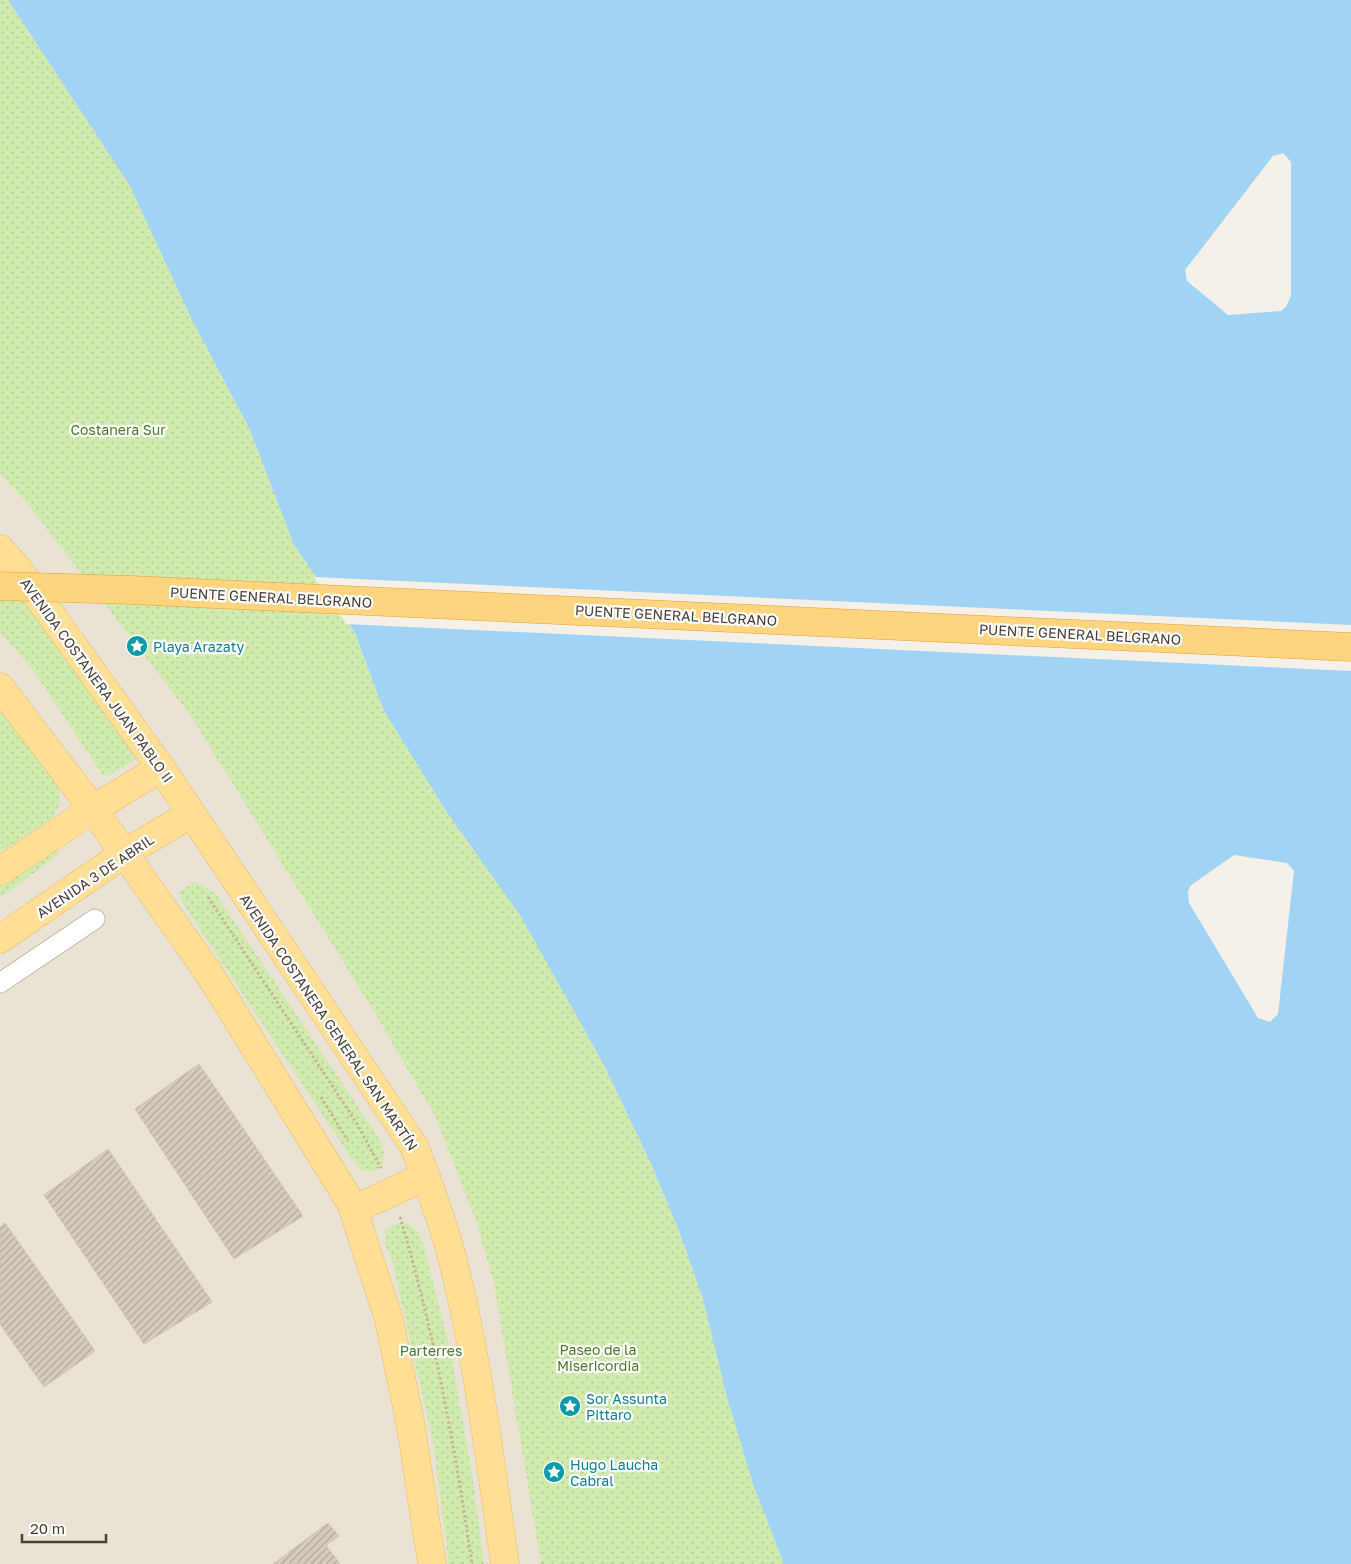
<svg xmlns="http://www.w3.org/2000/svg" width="1351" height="1564" viewBox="0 0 1351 1564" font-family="'Golos Text',sans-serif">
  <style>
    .residential { fill: #e9e2d5 }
    .park { fill: url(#park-dots) }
    .water { fill: #a1d4f4 }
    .pier { fill: #f5f0e8 }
    .building { fill: url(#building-hatch); stroke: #d2c4af }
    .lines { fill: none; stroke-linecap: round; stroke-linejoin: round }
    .pedestrian-casing { stroke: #c1b8a9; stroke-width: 21 }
    .primary-casing { stroke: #eabd60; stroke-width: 29 }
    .path { stroke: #c3b49a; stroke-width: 3; stroke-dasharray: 2.5 2.5; stroke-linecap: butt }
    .pedestrian { stroke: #fff; stroke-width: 19 }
    .primary { stroke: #ffdf96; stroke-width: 28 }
    .trunk-bridge-casing { stroke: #e59f31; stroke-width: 29; stroke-linecap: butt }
    .trunk-bridge { stroke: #ffd47f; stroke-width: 28 }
    .labels { text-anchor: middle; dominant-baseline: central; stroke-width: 4.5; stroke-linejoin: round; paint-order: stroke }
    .park-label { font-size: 14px; fill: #497d26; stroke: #fff }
    .street-label { font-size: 14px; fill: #484136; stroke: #fff }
    .culture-label { font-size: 14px; fill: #0d838f; stroke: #fff; text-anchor: start }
  </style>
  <defs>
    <pattern id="park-dots" width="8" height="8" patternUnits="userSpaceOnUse" patternTransform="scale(1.25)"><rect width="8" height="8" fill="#d1ebae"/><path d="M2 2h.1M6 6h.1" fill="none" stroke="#b5cb96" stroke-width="1.8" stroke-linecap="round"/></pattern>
    <pattern id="building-hatch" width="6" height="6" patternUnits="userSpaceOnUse" patternTransform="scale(1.25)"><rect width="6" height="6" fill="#d7ccbc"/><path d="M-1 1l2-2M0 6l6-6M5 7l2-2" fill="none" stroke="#b0a79a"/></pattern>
  </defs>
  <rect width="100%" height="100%" fill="#f5f0e8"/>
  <path class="residential" d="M0 0H8L130 186 192 320 249 428 294 545 448 814 727 1398 784 1564H0Z"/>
  <g class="park">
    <path d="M0 0H8L130 186 192 320 249 428 294 545 355 633 384 711 448 814 520 914 604 1065 651 1164 679 1231 703 1299 727 1398 754 1487 784 1564H541L494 1284 478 1227 437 1120 378 1018 190 715 27 503 0 474Z"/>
    <path d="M0 573 54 635 137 759 104 777 33 670 0 633Z"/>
    <path d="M0 700 59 789 60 805 52 818 0 852Z"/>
    <path d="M56 846 59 849 57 856 0 898V881Z"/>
    <path d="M198 882 216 894 382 1143C385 1155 385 1164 375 1171L361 1170 353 1161 184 905 179 893 192 883Z"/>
    <path d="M407 1223 417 1232 423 1244 450 1349 472 1474 484 1564H449L433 1442 392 1259 385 1245V1230L395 1224Z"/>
  </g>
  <path class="water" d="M8 0H1351V1564H784L754 1487 727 1398 703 1299 679 1231 651 1164 604 1065 520 915 448 814 384 711 355 633 294 545 249 428 192 320 130 186Z"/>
  <g class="pier">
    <path d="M1283 153 1291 162V296L1286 307 1281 311 1228 315 1187 281 1185 270 1273 156Z"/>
    <path d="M314 577 1351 625V671L346 624Z"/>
    <path d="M1234 855 1287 863 1294 871 1278 1014 1270 1022 1258 1018 1189 903 1188 892 1190 886Z"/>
  </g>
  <g class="building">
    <path d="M199 1064 303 1216 234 1259 135 1109Z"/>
    <path d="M108 1149 212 1302 144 1344 44 1195Z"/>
    <path d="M5 1223 95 1351 44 1387 0 1324V1227Z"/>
    <path d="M328 1523 339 1536 326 1545 340 1564H273Z"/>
  </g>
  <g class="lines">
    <g class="pedestrian-casing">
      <path id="pedestrian" d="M0 983 95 919"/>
    </g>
    <g class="primary-casing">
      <g id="primary">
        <path d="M0 549 18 569 161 768 414 1146C428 1182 442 1219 452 1257 478 1358 490 1462 505 1564"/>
        <path d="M0 687 93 809 210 975 351 1203 389 1320 410 1421 432 1564"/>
        <path d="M0 871 93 809 161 768"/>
        <path d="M0 939 125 853 191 814"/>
        <path d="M353 1210 426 1176"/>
      </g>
    </g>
    <g class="path">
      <path d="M208 897 356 1122 381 1168"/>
      <path d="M321 1097 348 1141"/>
      <path d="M400 1217C434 1330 455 1448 472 1564"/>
    </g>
    <use href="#pedestrian" class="pedestrian"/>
    <use href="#primary" class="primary"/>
    <g class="trunk-bridge-casing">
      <path id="trunk-bridge" d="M0 586 130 590 1351 647"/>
    </g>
    <use href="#trunk-bridge" class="trunk-bridge"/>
  </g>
  <defs>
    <g id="sight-disc" transform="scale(1.125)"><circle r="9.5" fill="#0f9aa8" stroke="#fff"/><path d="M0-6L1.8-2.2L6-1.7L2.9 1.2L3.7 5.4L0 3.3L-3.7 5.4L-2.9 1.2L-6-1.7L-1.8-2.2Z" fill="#fff"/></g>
  </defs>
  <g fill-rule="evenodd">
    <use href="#sight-disc" x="137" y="646"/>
    <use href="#sight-disc" x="570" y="1406"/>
    <use href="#sight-disc" x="554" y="1472"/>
  </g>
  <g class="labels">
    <g class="park-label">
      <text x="118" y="429">Costanera Sur</text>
      <text x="598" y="1349">Paseo de la<tspan x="598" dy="16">Misericordia</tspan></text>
      <text x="431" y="1350">Parterres</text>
    </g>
    <g class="street-label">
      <text transform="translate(271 597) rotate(3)">PUENTE GENERAL BELGRANO</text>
      <text transform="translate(676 615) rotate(3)">PUENTE GENERAL BELGRANO</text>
      <text transform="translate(1080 634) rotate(3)">PUENTE GENERAL BELGRANO</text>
      <text transform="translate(97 680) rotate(54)">AVENIDA COSTANERA JUAN PABLO II</text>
      <text transform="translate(95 876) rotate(-34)">AVENIDA 3 DE ABRIL</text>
      <text transform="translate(329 1022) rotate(56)">AVENIDA COSTANERA GENERAL SAN MARTÍN</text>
    </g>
    <g class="culture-label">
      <text x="153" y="646">Playa Arazaty</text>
      <text x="586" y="1398">Sor Assunta<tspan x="586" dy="16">Pittaro</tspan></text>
      <text x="570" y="1464">Hugo Laucha<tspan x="570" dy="16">Cabral</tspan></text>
    </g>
  </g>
  <path d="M22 1534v8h84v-8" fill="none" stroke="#484136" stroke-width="2.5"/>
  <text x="30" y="1534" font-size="15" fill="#484136" stroke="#ffffff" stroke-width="4" paint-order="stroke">20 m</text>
</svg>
